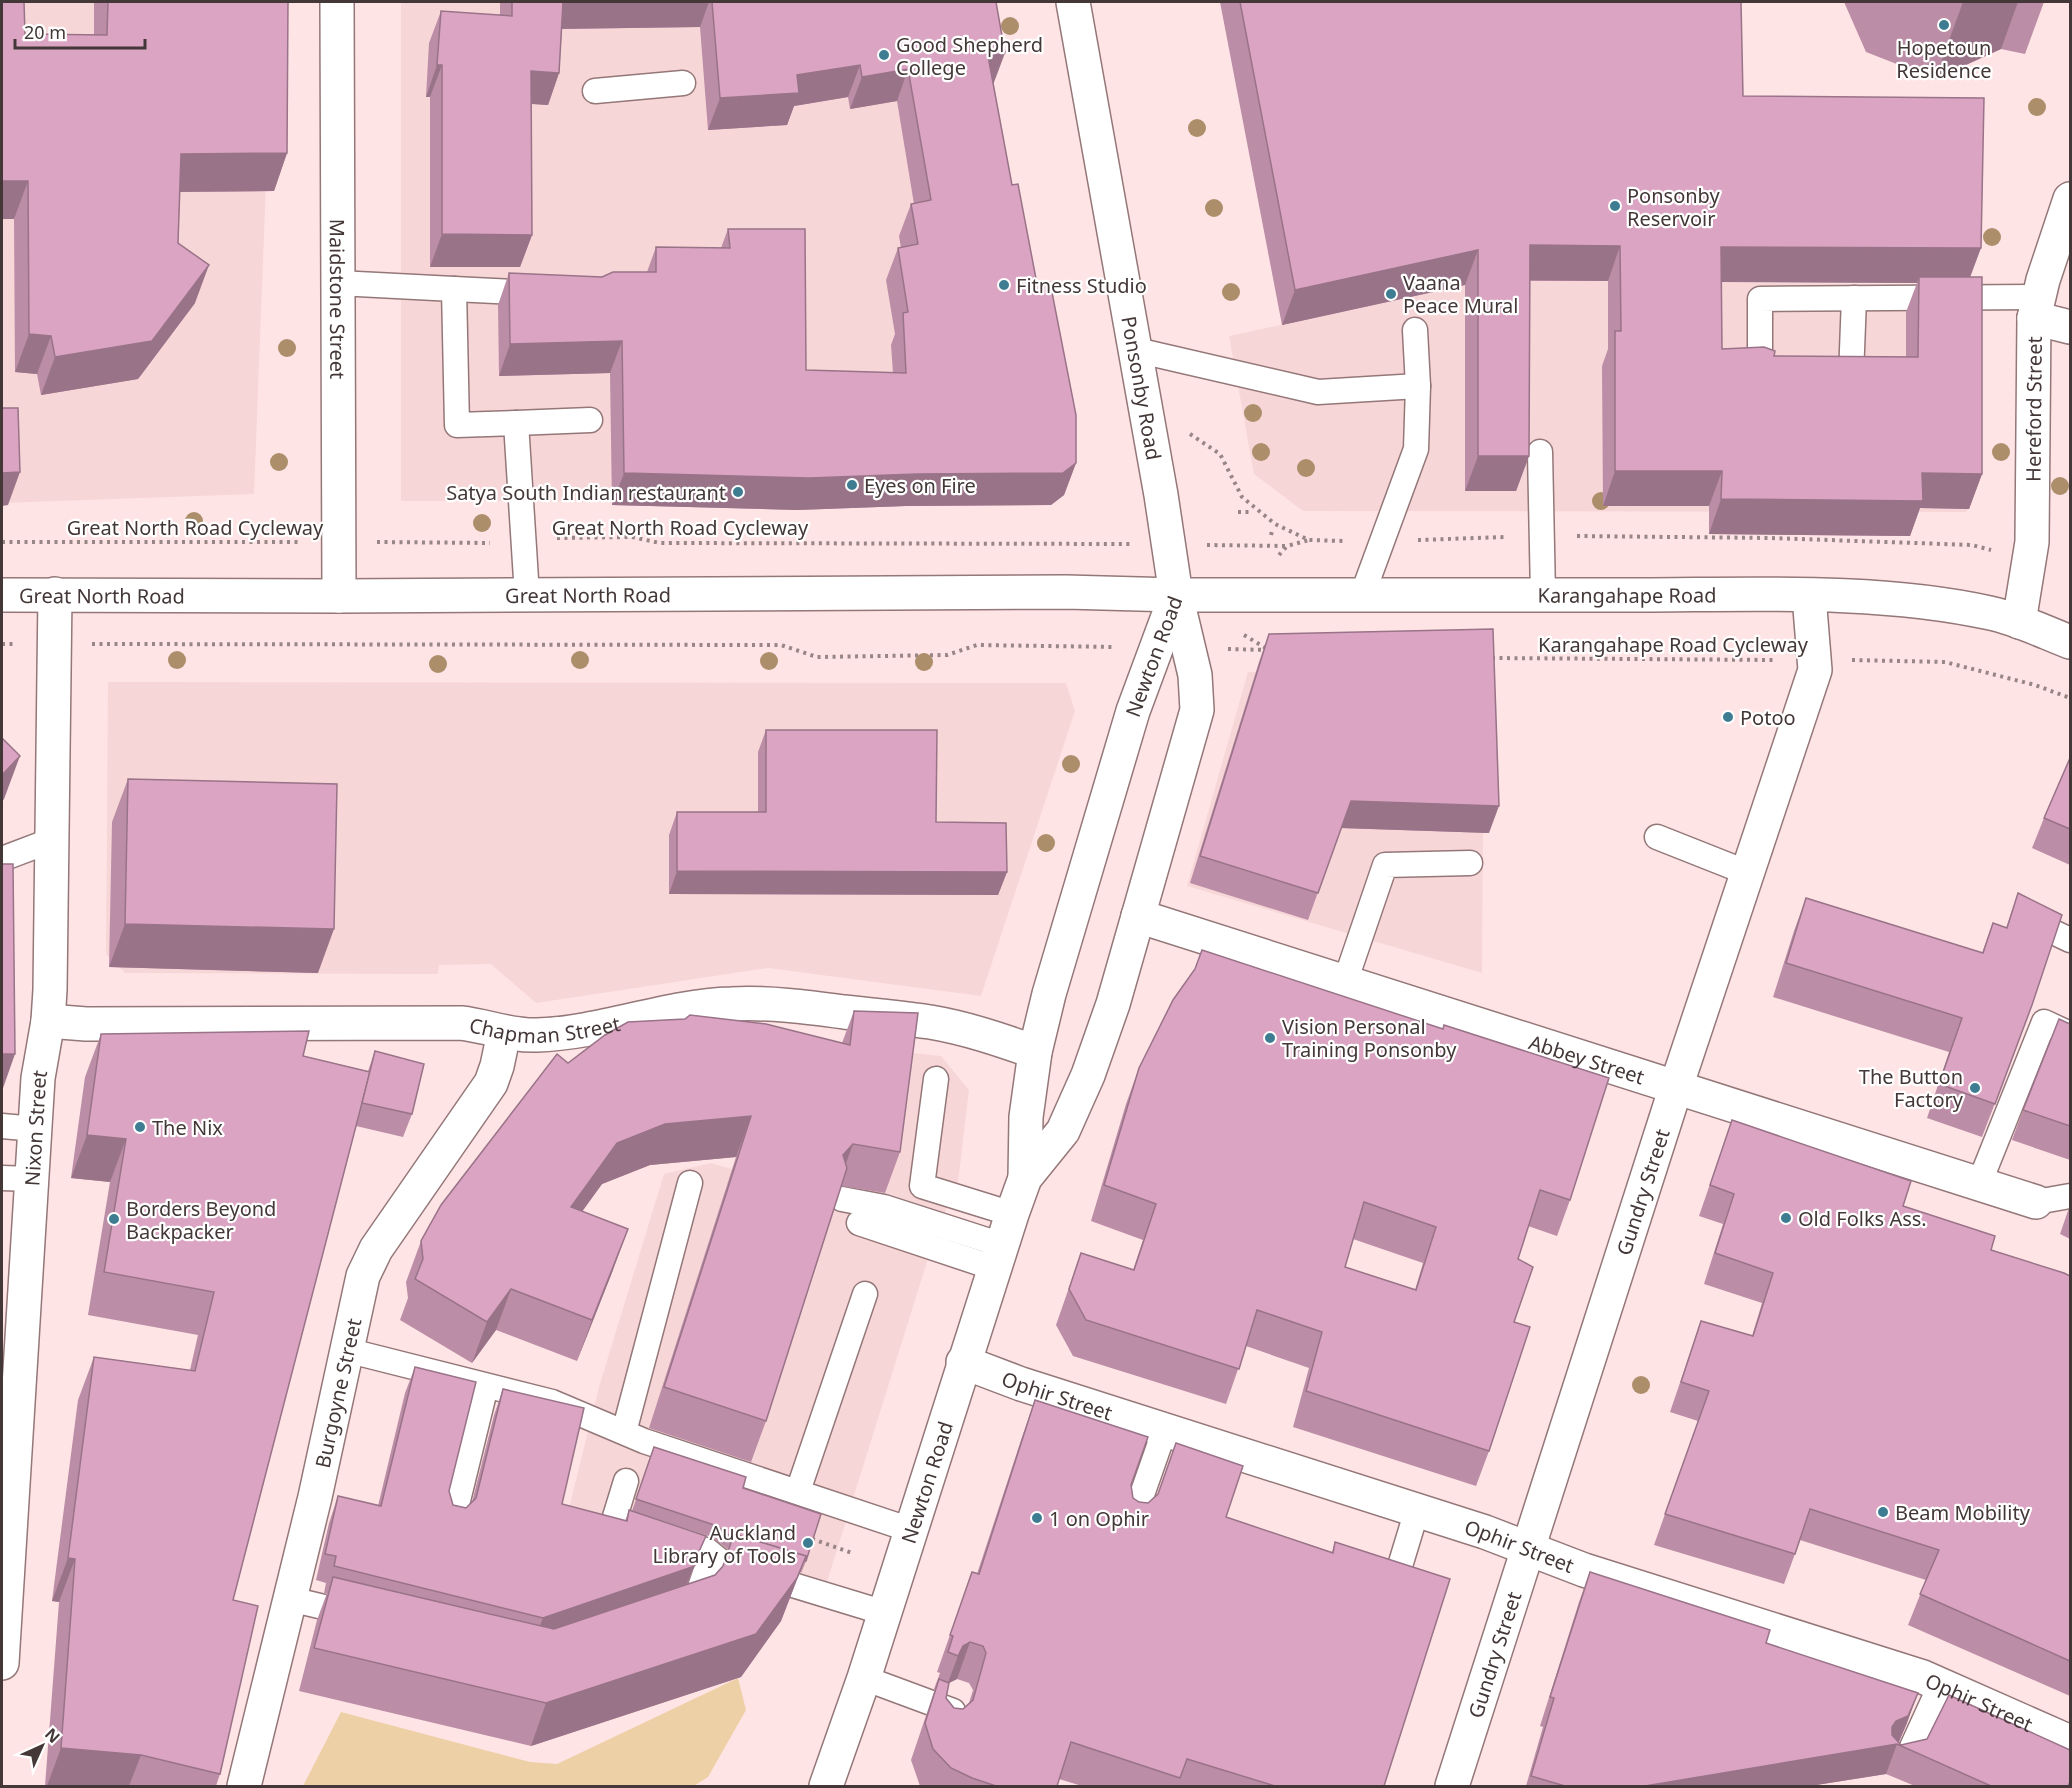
<svg xmlns="http://www.w3.org/2000/svg" width="2072" height="1788" viewBox="0 0 2072 1788" font-family="'Noto Sans',sans-serif">
  <style>
    .built { fill: #f7d6d7 }
    .green { fill: #edd0a6 }
    .lines { fill: none; stroke-linecap: round; stroke-linejoin: round }
    .lane-casing { stroke: #947778; stroke-width: 27 }
    .street-casing { stroke: #947778; stroke-width: 36 }
    .secondary-casing { stroke: #947778; stroke-width: 36 }
    .primary-casing { stroke: #947778; stroke-width: 36 }
    .path { stroke: #988586; stroke-width: 4; stroke-dasharray: 3 4.5; stroke-linecap: butt }
    .lane { stroke: #fff; stroke-width: 24 }
    .street { stroke: #fff; stroke-width: 33 }
    .secondary { stroke: #fff; stroke-width: 33 }
    .primary { stroke: #fff; stroke-width: 33 }
    .tree { fill: #ac8e6b }
    .wall { fill: #bc8da7; fill-rule: evenodd }
    .shaded-wall { fill: #997388 }
    .building { fill: #dba4c2; stroke: #997388; stroke-width: 1.5; fill-rule: evenodd }
    .poi-dot { fill: #3e7c91; stroke: #fff; stroke-width: 2 }
    .labels { text-anchor: middle; dominant-baseline: central; stroke-width: 4.5; stroke-linejoin: round; paint-order: stroke }
    .poi-label { font-size: 20px; fill: #433737; stroke: #fff; text-anchor: start }
    .street-label { font-size: 20px; fill: #433737; stroke: #fff }
  </style>
  <rect width="100%" height="100%" fill="#ffe4e5"/>
  <g class="built">
    <path d="M2 2H273L254 494 2 503Z"/>
    <path d="M401 2H863L1043 503 401 501Z"/>
    <path d="M1489 280 1968 285 1972 503 1966 512 1303 511 1254 474 1229 336Z"/>
    <path d="M1248 672 1484 673 1482 973 1187 886Z"/>
    <path d="M108 682 1066 683 1075 711 981 996 768 968 536 1003 491 964 439 965 438 974 125 973 106 954Z"/>
    <path d="M904 1052 941 1056 969 1090 958 1182 936 1233 821 1601 567 1516 599 1387 664 1174 711 1163 816 1194Z"/>
  </g>
  <path class="green" d="M738 1678 746 1710 708 1777 694 1786H303L341 1712 530 1762 557 1764Z"/>
  <g class="lines">
    <g class="lane-casing">
      <g id="lane">
        <path d="M595 91 683 83"/>
        <path d="M338 283 454 289 457 425 516 423 527 595"/>
        <path d="M454 289 536 293"/>
        <path d="M1136 350 1318 392 1418 386"/>
        <path d="M1760 372V299L2039 297"/>
        <path d="M1851 376 1854 298"/>
        <path d="M516 423 590 420"/>
        <path d="M1540 452 1543 595"/>
        <path d="M1363 593 1416 449 1418 386 1415 330"/>
        <path d="M1657 837 1748 873"/>
        <path d="M2 859 52 840"/>
        <path d="M2051 931 2070 940"/>
        <path d="M1345 982 1385 865 1470 863"/>
        <path d="M936 1079 922 1186 1012 1214"/>
        <path d="M2 1126 35 1129"/>
        <path d="M2 1178 32 1179"/>
        <path d="M1979 1184 2044 1022 2070 1034"/>
        <path d="M842 1199 884 1207 1002 1245"/>
        <path d="M2036 1202 2070 1196"/>
        <path d="M859 1223 994 1268"/>
        <path d="M346 1350 552 1402 644 1441 911 1530"/>
        <path d="M624 1432 690 1183"/>
        <path d="M626 1481 614 1520 708 1551 724 1564 885 1613"/>
        <path d="M798 1491 865 1294"/>
        <path d="M453 1521 486 1386"/>
        <path d="M1131 1526 1165 1429"/>
        <path d="M1393 1589 1417 1510"/>
        <path d="M290 1599 353 1614"/>
        <path d="M688 1607 694 1605 705 1573"/>
        <path d="M864 1678 953 1711"/>
        <path d="M1895 1761 1907 1758 1940 1686"/>
      </g>
    </g>
    <g class="street-casing">
      <g id="street">
        <path id="s1" d="M337 2 339 596"/>
        <path d="M2034 318 2070 327"/>
        <path id="s2" d="M2019 622 2032 542 2034 318 2043 280 2070 199"/>
        <path id="s3" d="M1138 916 2036 1202"/>
        <path id="s4" d="M48 1021 86 1024 461 1023C487 1026 511 1036 537 1035 602 1033 665 1006 731 1004 768 1002 807 1007 844 1012 873 1015 902 1018 930 1022 966 1028 1001 1040 1035 1052"/>
        <path id="s5" d="M963 1362 1021 1384 1485 1532 1584 1570 1923 1677 2070 1742"/>
        <path id="s6" d="M2 1663 38 1078 48 1021 50 990 55 594"/>
        <path id="s7" d="M244 1786 315 1497 363 1276 376 1249 491 1083 497 1066 504 1033"/>
        <path id="s8" d="M1452 1786 1676 1087 1815 670 1809 596"/>
      </g>
    </g>
    <g class="secondary-casing">
      <g id="secondary">
        <path id="s9" d="M1073 2 1161 495 1176 595C1329 595 1481 594 1633 595 1748 595 1877 588 1990 613 2018 619 2044 632 2070 642"/>
      </g>
    </g>
    <g class="primary-casing">
      <g id="primary">
        <path id="s10" d="M2 595 339 596 1066 592 1176 595"/>
        <path id="s11" d="M1025 1178 1026 1117 1035 1052 1049 994 1133 711 1176 595"/>
        <path id="s12" d="M826 1786 864 1678 1012 1214 1025 1178 1063 1131 1088 1075 1113 1004 1197 710 1195 675 1176 595"/>
      </g>
    </g>
    <g class="path">
      <path d="M1190 434 1220 454 1242 497 1275 524 1309 540 1344 541"/>
      <path d="M1238 512H1251"/>
      <path d="M1271 535 1273 528"/>
      <path d="M1577 536 1771 538 1972 545 1991 550"/>
      <path d="M557 538 632 537 660 543 1130 544"/>
      <path d="M1418 540 1506 537"/>
      <path d="M2 542H301"/>
      <path d="M377 542 490 543"/>
      <path d="M1207 545 1287 546"/>
      <path d="M1279 555 1287 546 1309 540"/>
      <path d="M1244 635 1269 650"/>
      <path d="M2 644H15"/>
      <path d="M92 644 781 645 817 657 947 655 977 645 1115 647"/>
      <path d="M1228 649 1268 650"/>
      <path d="M1492 658 1775 660"/>
      <path d="M1852 660 1945 662 2035 685 2070 698"/>
      <path d="M812 1539 852 1553"/>
    </g>
    <use href="#lane" class="lane"/>
    <use href="#street" class="street"/>
    <use href="#secondary" class="secondary"/>
    <use href="#primary" class="primary"/>
  </g>
  <g class="tree">
    <circle cx="1010" cy="26" r="9"/>
    <circle cx="2037" cy="107" r="9"/>
    <circle cx="1197" cy="128" r="9"/>
    <circle cx="1214" cy="208" r="9"/>
    <circle cx="1992" cy="237" r="9"/>
    <circle cx="1231" cy="292" r="9"/>
    <circle cx="287" cy="348" r="9"/>
    <circle cx="1253" cy="413" r="9"/>
    <circle cx="1261" cy="452" r="9"/>
    <circle cx="2001" cy="452" r="9"/>
    <circle cx="279" cy="462" r="9"/>
    <circle cx="1306" cy="468" r="9"/>
    <circle cx="2060" cy="486" r="9"/>
    <circle cx="1601" cy="501" r="9"/>
    <circle cx="194" cy="521" r="9"/>
    <circle cx="482" cy="523" r="9"/>
    <circle cx="177" cy="660" r="9"/>
    <circle cx="580" cy="660" r="9"/>
    <circle cx="769" cy="661" r="9"/>
    <circle cx="924" cy="662" r="9"/>
    <circle cx="438" cy="664" r="9"/>
    <circle cx="1071" cy="764" r="9"/>
    <circle cx="1046" cy="843" r="9"/>
    <circle cx="1641" cy="1385" r="9"/>
  </g>
  <g class="wall">
    <path d="M94 2H288L287 153 274 191 180 192 178 243 195 303 138 379 41 395 37 374 15 372 14 219 25 34 94 35Z"/>
    <path d="M500 2H996L993 85 1012 185 1037 284 1076 463 1064 495 1051 505 906 506 797 510 612 505 610 373 499 376 498 305 509 273 602 277 647 272 656 247 721 248 728 229 806 370 893 373 891 345 895 334 886 280 898 248H901L899 236 911 204H914L897 101 850 109 848 97 794 106 787 125 708 130 700 27 562 29 559 73 548 105 531 104 532 235 520 267H430V97H426L429 43 441 11 500 15Z"/>
    <path d="M1220 2H1741L1743 96 1970 277 1982 474 1969 509 1920 508 1910 536 1709 534V506H1603L1602 366 1608 349V281H1530L1529 456 1516 491H1465V285L1282 325ZM1721 282 1917 283 1906 312V357L1774 356 1722 349Z"/>
    <path d="M1844 2H2044L2025 54 2001 49 1935 79 1866 52Z"/>
    <path d="M1269 634 1489 833 1341 828 1308 920 1190 883 1259 662Z"/>
    <path d="M766 730 1007 872 998 895 669 894V835L677 812H758V752Z"/>
    <path d="M2070 758V865L2032 848 2044 818Z"/>
    <path d="M128 779 318 973 109 967 112 822Z"/>
    <path d="M2018 893 2020 1038 1982 1137 1927 1118 1949 1052 1773 997 1794 931 1806 898 1982 953 1993 923 2006 928Z"/>
    <path d="M1202 950 1570 1200 1557 1236 1528 1226 1518 1259 1514 1322 1489 1451 1476 1486 1293 1427 1309 1368 1246 1346 1226 1404 1073 1356 1056 1325 1081 1253 1133 1270 1143 1240 1091 1221 1126 1104 1139 1068 1194 971ZM1353 1239 1423 1263 1415 1290 1345 1267Z"/>
    <path d="M854 1011 900 1152 885 1193 841 1186 766 1421 751 1462 649 1428 736 1157 650 1165 602 1184 582 1211 613 1270 577 1361 496 1330 472 1363 400 1320 408 1298 406 1282 421 1241 568 1063 842 1043Z"/>
    <path d="M2070 1024V1160L2012 1140 2023 1110Z"/>
    <path d="M101 1034 303 1056 368 1071 375 1051 412 1114 403 1137 356 1126 233 1600 220 1774 216 1786H45L59 1602 52 1601 78 1400 94 1357 190 1370 198 1335 88 1315 110 1182 71 1178 85 1077Z"/>
    <path d="M1732 1120 1991 1250 2070 1276V1696L1908 1625 1926 1580 1800 1540 1784 1584 1654 1545 1698 1421 1670 1412 1701 1321 1752 1336 1762 1303 1704 1284 1723 1224 1699 1216Z"/>
    <path d="M2070 1205V1239L2060 1234Z"/>
    <path d="M415 1367 453 1505 466 1508 472 1502 494 1415 503 1389 562 1504 625 1521 629 1510 696 1562 687 1585 715 1575 722 1568 729 1550 712 1537 632 1511 654 1447 743 1488 806 1561 801 1573 800 1572 781 1621 741 1677 531 1746 299 1691 317 1620 327 1593H324L326 1583 316 1580 329 1523 338 1496 378 1506 405 1393Z"/>
    <path d="M1035 1400 1131 1485 1133 1498 1139 1502 1226 1517 1332 1552 1335 1542 1384 1786H1082L1059 1779 1057 1786H920L911 1760 935 1689H934L940 1673 937 1672 972 1572 977 1574 1022 1437ZM957 1679 969 1683 973 1690 969 1703 963 1709 954 1708 946 1698 949 1683Z"/>
    <path d="M1590 1572 1766 1643 1907 1723 1899 1742 1901 1745 2070 1786H1915L1886 1774 1810 1786H1526L1543 1727 1540 1726 1579 1602Z"/>
  </g>
  <g class="shaded-wall">
    <path d="M562 2H709L700 27 552 29Z"/>
    <path d="M1963 2H2018L2001 49 1935 79Z"/>
    <path d="M1005 53 993 85 988 56Z"/>
    <path d="M437 65H442L430 97H426Z"/>
    <path d="M860 65 848 97 794 106 787 125 708 130 720 98 797 75Z"/>
    <path d="M908 69 897 101 850 109 862 77Z"/>
    <path d="M531 71 559 73 548 105 520 103Z"/>
    <path d="M287 153 274 191 167 192 181 154Z"/>
    <path d="M2 181H28L14 219H2Z"/>
    <path d="M442 234 532 235 520 267H430Z"/>
    <path d="M1530 245 1620 246 1608 281 1517 280Z"/>
    <path d="M1721 247 1981 248 1968 283 1919 277 1917 283 1708 282Z"/>
    <path d="M1478 250 1465 285 1282 325 1295 290Z"/>
    <path d="M209 265 195 303 138 379 41 395 55 357Z"/>
    <path d="M29 334 51 336 37 374 15 372Z"/>
    <path d="M622 341 610 373 499 376 510 344Z"/>
    <path d="M1478 456H1529L1516 491H1465Z"/>
    <path d="M1076 463 1064 495 1051 505 906 506 797 510 612 505 624 473Z"/>
    <path d="M1615 471H1722L1709 506H1603Z"/>
    <path d="M20 472 8 505 2 506V473Z"/>
    <path d="M1922 473 1982 474 1969 509 1920 508 1910 536 1709 534 1721 499Z"/>
    <path d="M20 756 4 799 2 802V775Z"/>
    <path d="M1351 801 1499 806 1489 833 1341 828Z"/>
    <path d="M677 871 1007 872 998 895 669 894Z"/>
    <path d="M125 924 334 929 318 973 109 967Z"/>
    <path d="M2 1054H15L2 1091Z"/>
    <path d="M751 1116 736 1157 650 1165 602 1184 556 1248 571 1207 617 1143 665 1124Z"/>
    <path d="M87 1135 126 1139 110 1182 71 1178Z"/>
    <path d="M853 1144 838 1185 843 1155Z"/>
    <path d="M628 1229 613 1270 577 1361 592 1320Z"/>
    <path d="M511 1289 496 1330 472 1363 487 1322Z"/>
    <path d="M706 1536 683 1594 533 1644 543 1618Z"/>
    <path d="M806 1556 781 1621 741 1677 531 1746 546 1703Z"/>
    <path d="M68 1558 75 1559 59 1602 52 1601Z"/>
    <path d="M970 1642 957 1679 949 1683 944 1693 958 1656 963 1646Z"/>
    <path d="M1918 1693 1907 1723 1897 1746V1744L1886 1774 1810 1786H1645L1892 1727Z"/>
    <path d="M61 1748 141 1755 129 1786H47Z"/>
  </g>
  <g class="building">
    <path d="M2 2H24L25 34 107 35 108 2H288L287 153 181 154 178 243 209 265 152 341 55 357 51 336 29 334 28 181H2Z"/>
    <path d="M512 2H563L559 73 531 71 532 235 442 234V65H437L441 11 512 16Z"/>
    <path d="M712 2H996L1005 53 988 56 1012 185 1018 184 1037 284 1050 282 1076 415V463L1063 473 917 474 809 478 624 473 622 341 510 344 509 273 602 277 613 272H656V247L730 248 728 229H805L806 370 906 373 903 313 908 312 898 248 918 244 911 204 931 200 908 69 862 77 860 65 797 75 799 93 720 98Z"/>
    <path d="M1240 2H1741L1743 96 1984 98 1981 248 1721 247 1722 349 1764 347 1775 351 1774 356 1918 357 1919 277H1982V474L1922 473 1923 501 1721 499 1722 471H1615V331H1621L1620 246 1530 245 1529 456H1478V250L1295 290Z"/>
    <path d="M2 408H18L20 472 2 473Z"/>
    <path d="M1493 629 1499 806 1351 801 1318 893 1200 856 1269 634Z"/>
    <path d="M766 730H937L936 822 1006 823 1007 872 677 871V812H766Z"/>
    <path d="M2 738 20 756 2 775Z"/>
    <path d="M2070 758V829L2044 818Z"/>
    <path d="M128 779 337 784 334 929 125 924Z"/>
    <path d="M2 864H13L15 1054H2Z"/>
    <path d="M2018 893 2062 915 2032 1005 1995 1104 1939 1084 1962 1018 1786 963 1806 898 1983 953 1993 923 2007 928Z"/>
    <path d="M1202 950 1443 1029 1444 1025 1609 1078 1570 1200 1540 1190 1518 1259 1533 1267 1514 1322 1530 1327 1489 1451 1306 1391 1322 1332 1257 1310 1239 1369 1086 1320 1069 1289 1081 1253 1134 1270 1156 1204 1104 1185 1139 1068 1173 1000 1195 969ZM1364 1202 1436 1227 1416 1290 1345 1267Z"/>
    <path d="M854 1011 918 1013 900 1152 853 1144 843 1155 847 1168 766 1421 664 1387 751 1116 665 1124 617 1143 571 1207 628 1229 592 1320 511 1289 487 1322 415 1279 423 1259 421 1241 441 1205 557 1054 568 1063 605 1035 628 1022 685 1019 690 1015 766 1024 850 1045Z"/>
    <path d="M2059 1019 2070 1024V1126L2023 1110Z"/>
    <path d="M309 1031 303 1056 370 1072 233 1600 258 1606 220 1774 141 1755 61 1748 75 1559 68 1558 94 1357 195 1371 214 1292 104 1272 126 1139 87 1135 101 1034Z"/>
    <path d="M375 1051 424 1064 412 1114 362 1103Z"/>
    <path d="M1732 1120 1911 1181 1903 1206 1995 1236 1991 1250 2064 1273 2070 1276V1661L1920 1594 1939 1550 1810 1509 1795 1554 1665 1514 1709 1391 1681 1382 1701 1321 1753 1336 1773 1273 1715 1253 1734 1194 1710 1185Z"/>
    <path d="M415 1367 476 1382 449 1491 453 1505 466 1508 476 1498 503 1389 584 1408 562 1504 627 1521 629 1510 706 1536 692 1567 543 1618 334 1566 336 1556 325 1554 338 1496 381 1506Z"/>
    <path d="M1035 1400 1148 1437 1131 1485 1133 1498 1139 1502 1148 1503 1158 1494 1176 1443 1243 1466 1226 1517 1333 1553 1335 1542 1450 1579 1384 1786H1275L1187 1759 1180 1778 1071 1742 1057 1786H996L972 1778 951 1768 933 1749 925 1723 939 1679 949 1683 946 1698 954 1708 963 1709 973 1700 986 1653 983 1646 970 1642 963 1646 958 1656 948 1652 953 1636 950 1635 972 1572 979 1574Z"/>
    <path d="M654 1447 746 1477 743 1488 821 1514 806 1561H804L806 1556 734 1534 733 1538 717 1526 636 1499Z"/>
    <path d="M734 1534 806 1556 797 1578 756 1634 546 1703 314 1648 333 1577 554 1629 715 1575 723 1566Z"/>
    <path d="M1590 1572 1770 1630 1766 1643 1918 1693 1908 1716 1896 1721 1892 1727V1735L1901 1745 1927 1739 1949 1695 2070 1750V1782L2068 1786H1991L1897 1744 1645 1786H1565L1531 1776 1554 1698 1550 1697Z"/>
  </g>
  <g class="poi-dot">
    <circle cx="1944" cy="25" r="6"/>
    <circle cx="884" cy="55" r="6"/>
    <circle cx="1615" cy="206" r="6"/>
    <circle cx="1004" cy="285" r="6"/>
    <circle cx="1391" cy="294" r="6"/>
    <circle cx="852" cy="485" r="6"/>
    <circle cx="738" cy="492" r="6"/>
    <circle cx="1728" cy="717" r="6"/>
    <circle cx="1270" cy="1038" r="6"/>
    <circle cx="1975" cy="1088" r="6"/>
    <circle cx="140" cy="1127" r="6"/>
    <circle cx="1786" cy="1218" r="6"/>
    <circle cx="114" cy="1219" r="6"/>
    <circle cx="1883" cy="1512" r="6"/>
    <circle cx="1037" cy="1518" r="6"/>
    <circle cx="808" cy="1543" r="6"/>
  </g>
  <g class="labels">
    <g class="poi-label">
      <text x="896" y="44">Good Shepherd<tspan x="896" dy="23">College</tspan></text>
      <text x="1944" y="47" text-anchor="middle">Hopetoun<tspan x="1944" dy="23">Residence</tspan></text>
      <text x="1627" y="195">Ponsonby<tspan x="1627" dy="23">Reservoir</tspan></text>
      <text x="1403" y="282">Vaana<tspan x="1403" dy="23">Peace Mural</tspan></text>
      <text x="1016" y="285">Fitness Studio</text>
      <text x="864" y="485">Eyes on Fire</text>
      <text x="726" y="492" text-anchor="end">Satya South Indian restaurant</text>
      <text x="1740" y="717">Potoo</text>
      <text x="1282" y="1026">Vision Personal<tspan x="1282" dy="23">Training Ponsonby</tspan></text>
      <text x="1963" y="1076" text-anchor="end">The Button<tspan x="1963" dy="23">Factory</tspan></text>
      <text x="152" y="1127">The Nix</text>
      <text x="126" y="1208">Borders Beyond<tspan x="126" dy="23">Backpacker</tspan></text>
      <text x="1798" y="1218">Old Folks Ass.</text>
      <text x="1895" y="1512">Beam Mobility</text>
      <text x="1049" y="1518">1 on Ophir</text>
      <text x="796" y="1532" text-anchor="end">Auckland<tspan x="796" dy="23">Library of Tools</tspan></text>
    </g>
    <g class="street-label">
      <text stroke="none"><textPath href="#s1" startOffset="297">Maidstone Street</textPath></text>
      <text stroke="none"><textPath href="#s9" startOffset="392">Ponsonby Road</textPath></text>
      <text stroke="none"><textPath href="#s2" startOffset="214">Hereford Street</textPath></text>
      <text x="195" y="527">Great North Road Cycleway</text>
      <text x="680" y="527">Great North Road Cycleway</text>
      <text stroke="none"><textPath href="#s10" startOffset="586">Great North Road</textPath></text>
      <text stroke="none"><textPath href="#s10" startOffset="100">Great North Road</textPath></text>
      <text stroke="none"><textPath href="#s9" startOffset="1053">Karangahape Road</textPath></text>
      <text x="1673" y="644">Karangahape Road Cycleway</text>
      <text stroke="none"><textPath href="#s11" startOffset="540">Newton Road</textPath></text>
      <text stroke="none"><textPath href="#s4" startOffset="498">Chapman Street</textPath></text>
      <text stroke="none"><textPath href="#s3" startOffset="471">Abbey Street</textPath></text>
      <text stroke="none"><textPath href="#s6" startOffset="536">Nixon Street</textPath></text>
      <text stroke="none"><textPath href="#s8" startOffset="624">Gundry Street</textPath></text>
      <text stroke="none"><textPath href="#s7" startOffset="404">Burgoyne Street</textPath></text>
      <text stroke="none"><textPath href="#s5" startOffset="100">Ophir Street</textPath></text>
      <text stroke="none"><textPath href="#s12" startOffset="320">Newton Road</textPath></text>
      <text stroke="none"><textPath href="#s5" startOffset="586">Ophir Street</textPath></text>
      <text stroke="none"><textPath href="#s8" startOffset="138">Gundry Street</textPath></text>
      <text stroke="none"><textPath href="#s5" startOffset="1072">Ophir Street</textPath></text>
    </g>
  </g>
  <rect width="2072" height="1788" fill="none" stroke="#433737" stroke-width="6"/>
  <g transform="translate(42 1746) rotate(45)" stroke="#ffffff" stroke-width="4.5" paint-order="stroke">
  <path d="M0-4.5L10 22L0 15L-10 22Z" fill="#433737"/>
  <text y="-9" font-size="16" font-weight="bold" text-anchor="middle" fill="#433737">N</text>
  </g>
  <path d="M15 39v9h130v-9" fill="none" stroke="#433737" stroke-width="3"/>
  <text x="24" y="39" font-size="18" fill="#433737" stroke="#ffffff" stroke-width="4.5" paint-order="stroke">20 m</text>
</svg>
